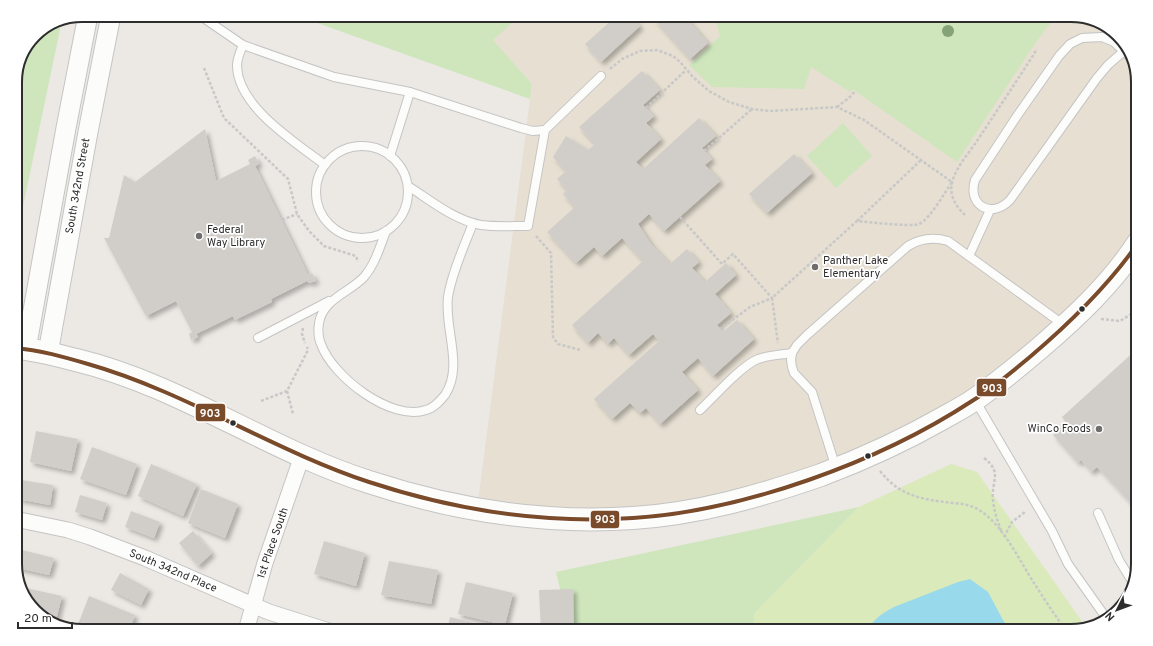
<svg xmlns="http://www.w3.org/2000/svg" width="1153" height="646" viewBox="0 0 1153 646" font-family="Overpass,sans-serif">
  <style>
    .education { fill: #e6dfd2 }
    .green { fill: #cfe6bd }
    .pitch { fill: #daeabb }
    .water { fill: #99d9ec }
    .building { fill: #d1ceca; filter: url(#shadow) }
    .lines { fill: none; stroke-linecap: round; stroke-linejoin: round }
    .service-casing { stroke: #c5c4c4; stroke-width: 10 }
    .minor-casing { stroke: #c5c4c4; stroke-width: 17 }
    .tertiary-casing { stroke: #c5c4c4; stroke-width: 21 }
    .secondary-casing { stroke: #c5c4c4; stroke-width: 24 }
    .path { stroke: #c8c8c8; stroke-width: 2.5; stroke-dasharray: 3 2; stroke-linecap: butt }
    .service { stroke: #fcfcfb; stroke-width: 8 }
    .minor { stroke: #fcfcfb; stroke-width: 15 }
    .tertiary { stroke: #fcfcfb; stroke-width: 19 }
    .secondary { stroke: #fcfcfb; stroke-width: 22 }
    .bus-1-casing { stroke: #fff; stroke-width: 7 }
    .bus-1 { stroke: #7a4b2a; stroke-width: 4 }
    .tree { fill: #84a475 }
    .poi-dot { fill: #706e6d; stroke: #fff; stroke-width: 1.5 }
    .bus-dot { fill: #2d2d2d; stroke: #fff; stroke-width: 1.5 }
    .labels { text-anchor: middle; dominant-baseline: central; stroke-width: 3.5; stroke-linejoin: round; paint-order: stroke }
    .street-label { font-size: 11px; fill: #2d2d2d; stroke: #fff }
    .poi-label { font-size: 11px; fill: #2d2d2d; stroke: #fff; text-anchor: start }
    .rim { fill: none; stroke: #2d2d2d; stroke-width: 2 }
    .line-badge { stroke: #fff; stroke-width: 1.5 }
    .badge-label { font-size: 11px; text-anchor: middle; font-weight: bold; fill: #fff }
  </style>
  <defs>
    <filter id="shadow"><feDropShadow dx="3.5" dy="3.5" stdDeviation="2" flood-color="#0004"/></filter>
  </defs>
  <rect width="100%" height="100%" fill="#ece8e4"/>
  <path class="education" d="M1071 15 1104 24 1127 45 1138 78V243L1093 299 911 437 678 513 477 510 532 84 492 40 518 18Z"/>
  <g class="green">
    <path d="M1057 15 1036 42 957 162 855 91 853 89 850 92 811 67 804 89 712 87 689 65 720 36 715 17Z"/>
    <path d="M518 18 493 40 532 84 530 99 306 19Z"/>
    <path d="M57 20H62L15 245V78L35 35Z"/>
    <path d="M843 123 872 156 836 188 807 156Z"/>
    <path d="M859 507 754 614V631H570L556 572Z"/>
  </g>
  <path class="pitch" d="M951 464 977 472 1086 627 1071 631H754V614L859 507Z"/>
  <path class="water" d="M970 579 988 592 1003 620 1010 631H867C873 619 883 613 894 607L958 582Z"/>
  <g class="building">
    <path d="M615 17H631L640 26 601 62 585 44Z"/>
    <path d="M656 17H685L708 43 690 59 654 19Z"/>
    <path d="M642 71 660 90 643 105 654 116 646 123 661 139 636 162 643 169 699 118 716 136 702 148 712 159 705 165 720 181 664 231 649 214 638 224 651 244 670 264 687 249 699 262 692 268 705 282 726 263 736 275 715 294 731 313 717 325 723 332 737 320 754 339 713 376 698 358 682 372 698 390 660 424 646 408 640 413 630 403 612 419 594 399 659 341 653 334 629 355 614 338 608 344 598 333 588 343 572 325 643 261 622 238 602 256 594 247 576 263 547 232 575 207 563 194 567 190 557 179 566 171 553 157 566 136 588 150 595 144 579 127Z"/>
    <path d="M205 129 216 181 250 164 248 160 255 156 259 164 255 166 308 275 312 273 316 281 309 283 307 281 271 299 272 302 235 320 233 316 196 334 198 337 191 340 189 334 192 332 176 301 146 316 104 238H109L124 175 135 182Z"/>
    <path d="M794 154 812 173 767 213 749 194Z"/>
    <path d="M1138 348V511L1097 467 1091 472 1081 460 1078 463 1053 435 1066 423 1062 417Z"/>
    <path d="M36 431 78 439 71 471 30 462Z"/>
    <path d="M92 447 137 464 126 495 80 479Z"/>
    <path d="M151 464 197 484 183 516 138 496Z"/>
    <path d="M21 480 53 485 50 505 18 499Z"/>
    <path d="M201 489 238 504 225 538 188 523Z"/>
    <path d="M80 495 107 503 102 520 75 512Z"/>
    <path d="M131 511 160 522 154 538 125 527Z"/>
    <path d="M193 531 212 553 198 566 179 543Z"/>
    <path d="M1138 539V554L1130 546Z"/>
    <path d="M324 541 365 553 356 586 314 574Z"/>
    <path d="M22 550 54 558 49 575 18 568Z"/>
    <path d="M389 561 438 570 431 604 381 595Z"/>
    <path d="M120 573 149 589 141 605 111 590Z"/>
    <path d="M466 582 513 593 505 625 458 614Z"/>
    <path d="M21 587 62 596 55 624 49 622 26 601Z"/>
    <path d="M573 589 574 631H541L539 590Z"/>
    <path d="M89 596 135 615 129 631H86L77 627Z"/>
    <path d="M450 617 483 625 481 631H447Z"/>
    <path d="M157 625 170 631H154Z"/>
  </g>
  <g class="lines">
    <g class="service-casing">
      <g id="service">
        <path d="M205 19 243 45 334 77 410 92 521 128 533 131 545 130 601 76"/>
        <path d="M243 45C240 52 237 58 237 66 238 107 295 142 325 165"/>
        <path d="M1124 51 1108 65 1097 78 1010 200C992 219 967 206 975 180L1017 116 1059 56 1070 44 1082 38 1102 37 1114 42 1131 58"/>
        <circle cx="362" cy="192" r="46"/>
        <path d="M390 156 410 92"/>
        <path d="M408 186C430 200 454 220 481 225 496 227 513 226 528 226L545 130"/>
        <path d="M386 231C380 247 375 264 364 277 349 293 323 299 319 323 318 330 318 338 321 344 332 376 391 422 426 410 434 408 440 401 445 395 464 366 444 329 448 297 452 272 464 247 473 223"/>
        <path d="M969 256 990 210"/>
        <path d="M258 338 329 301"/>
        <path d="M975 400 1052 531 1068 564 1107 619"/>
        <path d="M700 410C715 396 741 366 758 359 769 355 781 355 792 353"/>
        <path d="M836 468 812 392 794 373 792 367 791 360 792 353 797 345 807 335 908 246C921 238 934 237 948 241L1064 325"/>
        <path d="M1098 513 1119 560 1133 583"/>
      </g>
    </g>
    <g class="minor-casing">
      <g id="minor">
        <path d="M15 519 68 530 90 537 145 558 269 612 329 631"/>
        <path d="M246 631 265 563 302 456"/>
      </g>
    </g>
    <g class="tertiary-casing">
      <g id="tertiary">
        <path d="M26 349 66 128 87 20"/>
        <path d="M48 353 88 132 110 20"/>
      </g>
    </g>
    <g class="secondary-casing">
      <path id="secondary" d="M15 348C36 349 56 355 76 360 180 385 268 450 369 482 454 510 544 524 633 518 698 514 760 496 821 475 866 458 903 441 945 417 956 411 967 405 977 398 999 382 1020 365 1041 347 1077 316 1112 283 1138 243"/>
    </g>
    <g class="path">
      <path d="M204 68 224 118 288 179 297 214 309 231 324 246 356 256 358 262"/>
      <path d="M610 69 622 59 640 51 657 50 673 56 680 62 693 77 709 91 729 102 752 109 770 111 837 107 864 120 952 182C945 192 930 219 919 224 911 227 868 222 857 221L772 298 778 343"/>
      <path d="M837 107 850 97 855 91"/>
      <path d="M646 108 686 70"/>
      <path d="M704 151 752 109"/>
      <path d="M965 215C956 207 949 195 952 183 955 169 967 155 975 144 996 112 1017 81 1037 49"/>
      <path d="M680 217 722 264 733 254 772 298 750 307 720 329"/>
      <path d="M282 220 297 214"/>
      <path d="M857 221 921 160"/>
      <path d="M536 236 551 253 553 337 558 344 581 350"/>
      <path d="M1101 319 1120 321 1138 310"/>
      <path d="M303 328 302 334 305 343"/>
      <path d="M287 391 293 414"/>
      <path d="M261 401 287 391 308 350 307 347"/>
      <path d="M984 458C1003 473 991 480 993 500 994 512 998 522 1002 533"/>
      <path d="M880 471C901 497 921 499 953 503 963 504 973 505 982 512 1003 526 1020 561 1034 583 1044 599 1055 615 1066 631"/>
      <path d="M1004 537 1012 522 1025 512"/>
    </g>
    <use href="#service" class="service"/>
    <use href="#minor" class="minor"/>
    <use href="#tertiary" class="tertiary"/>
    <use href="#secondary" class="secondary"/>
    <g class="bus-1-casing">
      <path id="bus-1" d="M15 348C40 350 64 357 88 364 186 392 272 450 369 482 454 510 544 524 633 518 744 511 879 462 972 401 993 388 1012 372 1031 356 1071 322 1108 286 1138 243"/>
    </g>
    <use href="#bus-1" class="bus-1"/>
  </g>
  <circle class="tree" cx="948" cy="31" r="6"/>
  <g class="poi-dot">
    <circle cx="199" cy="236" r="4"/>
    <circle cx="815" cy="267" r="4"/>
    <circle cx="1099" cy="429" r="4"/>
  </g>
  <g class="bus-dot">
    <circle cx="1082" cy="309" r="3.5"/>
    <circle cx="233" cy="423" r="3.5"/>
    <circle cx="868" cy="456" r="3.5"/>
  </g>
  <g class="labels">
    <g class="street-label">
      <text transform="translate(78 186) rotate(-80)">South 342nd Street</text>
      <text transform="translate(273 543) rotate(-71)">1st Place South</text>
      <text transform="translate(173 571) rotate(23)">South 342nd Place</text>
    </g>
    <g class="poi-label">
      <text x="207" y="230">Federal<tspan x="207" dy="13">Way Library</tspan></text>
      <text x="823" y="261">Panther Lake<tspan x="823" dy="13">Elementary</tspan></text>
      <text x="1091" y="429" text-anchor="end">WinCo Foods</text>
    </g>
  </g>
  <path d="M0 0H1153V646H0ZM82 22H1071A60 60 0 0 1 1131 82V564A60 60 0 0 1 1071 624H82A60 60 0 0 1 22 564V82A60 60 0 0 1 82 22Z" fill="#fff" fill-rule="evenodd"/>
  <path class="rim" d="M82 22H1071A60 60 0 0 1 1131 82V564A60 60 0 0 1 1071 624H82A60 60 0 0 1 22 564V82A60 60 0 0 1 82 22Z"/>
  <g class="line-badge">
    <rect x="976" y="378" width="31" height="19" rx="4" fill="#7a4b2a"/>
    <rect x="195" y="403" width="31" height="19" rx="4" fill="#7a4b2a"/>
    <rect x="590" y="510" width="30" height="19" rx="4" fill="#7a4b2a"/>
  </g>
  <g class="badge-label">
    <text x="992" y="392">903</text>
    <text x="210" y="417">903</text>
    <text x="605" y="523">903</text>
  </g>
  <g transform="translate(1117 610) rotate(228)" stroke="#ffffff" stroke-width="3" paint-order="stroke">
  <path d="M0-3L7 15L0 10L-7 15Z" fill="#2d2d2d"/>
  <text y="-6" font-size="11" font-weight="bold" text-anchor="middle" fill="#2d2d2d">N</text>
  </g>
  <path d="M18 622v6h54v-6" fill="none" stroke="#2d2d2d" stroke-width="2"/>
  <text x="24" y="622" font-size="12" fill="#2d2d2d" stroke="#ffffff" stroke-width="3" paint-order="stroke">20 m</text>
</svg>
